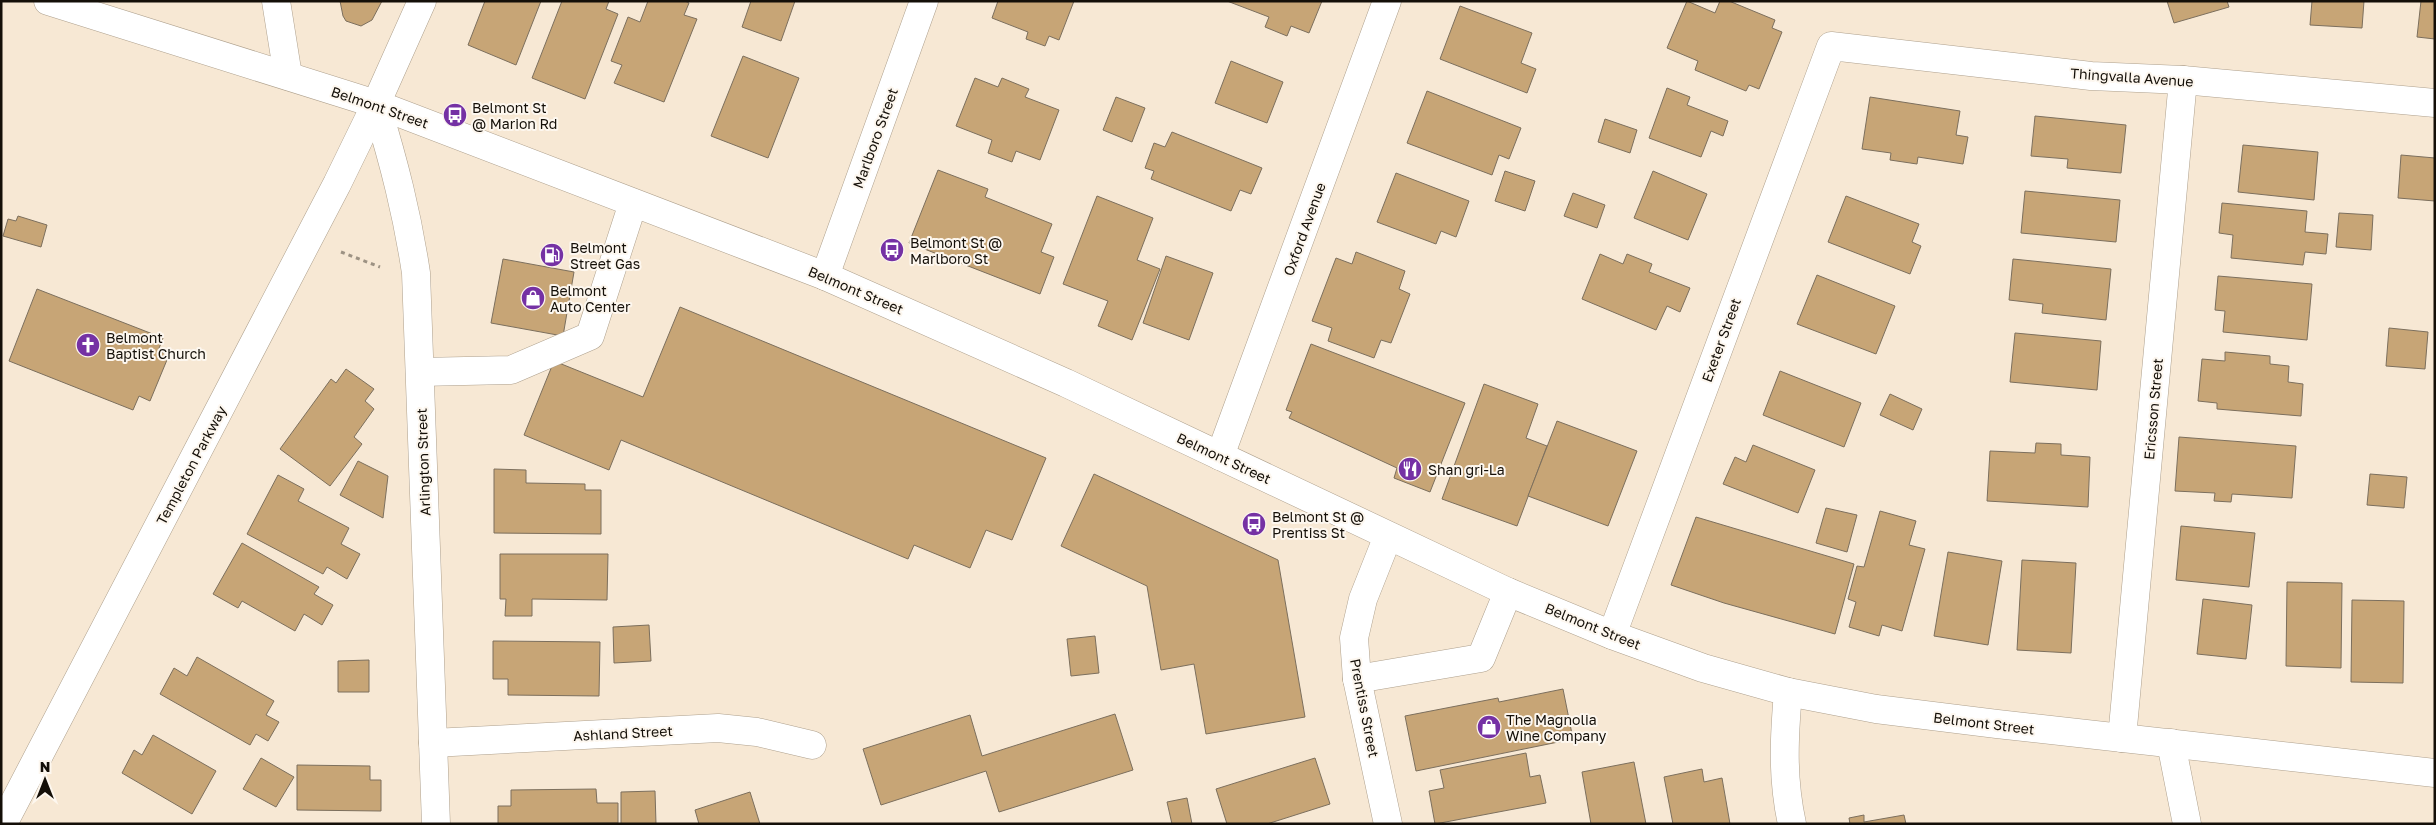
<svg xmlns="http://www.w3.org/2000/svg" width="2436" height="825" viewBox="0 0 2436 825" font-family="'Golos Text',sans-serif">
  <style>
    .building { fill: #c7a576; stroke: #7c6f5d }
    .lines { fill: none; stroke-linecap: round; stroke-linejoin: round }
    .minor-casing { stroke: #aea08d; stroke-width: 29 }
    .major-casing { stroke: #aea08d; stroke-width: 29 }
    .path { stroke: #9d9283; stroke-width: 3; stroke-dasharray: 4 4; stroke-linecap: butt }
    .minor { stroke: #fff; stroke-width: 28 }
    .major { stroke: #fff; stroke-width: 28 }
    .labels { text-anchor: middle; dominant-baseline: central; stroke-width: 4; stroke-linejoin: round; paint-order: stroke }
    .street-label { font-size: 14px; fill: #140f08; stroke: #fdf7ef }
    .poi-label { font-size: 14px; fill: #140f08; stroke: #fdf7ef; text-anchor: start }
  </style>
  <rect width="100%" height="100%" fill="#f7e8d4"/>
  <g class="building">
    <path d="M340 1H382L372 20 361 26 346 21 343 16Z"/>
    <path d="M485 1H541L516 65 468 45Z"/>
    <path d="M562 1H609L606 9 618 14 585 99 532 78Z"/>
    <path d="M648 1H685L689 3 684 15 697 19 664 102 614 83 622 65 611 61 628 17 640 22Z"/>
    <path d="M751 1H795L781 41 742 27Z"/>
    <path d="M998 1H1074L1059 40 1049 36 1045 46 1026 39 1028 32 992 18Z"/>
    <path d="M1227 1H1322L1309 33 1291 26 1287 36 1265 27 1269 17Z"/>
    <path d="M1687 1 1715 13 1720 1H1729L1775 20 1772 28 1782 32 1759 89 1749 85 1746 91 1695 70 1698 61 1667 48Z"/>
    <path d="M2167 1H2227L2229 7 2174 23Z"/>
    <path d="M2312 1H2364L2362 28 2310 25Z"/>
    <path d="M2421 1H2435V39L2417 37Z"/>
    <path d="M1460 6 1532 33 1521 63 1536 69 1527 93 1440 59Z"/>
    <path d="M743 56 799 78 768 158 711 136Z"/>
    <path d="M1231 61 1283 82 1267 123 1215 103Z"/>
    <path d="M975 78 998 87 1002 78 1029 89 1025 97 1059 110 1040 160 1016 151 1012 162 988 153 992 140 956 126Z"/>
    <path d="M1667 88 1690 97 1687 105 1728 121 1723 136 1711 131 1701 157 1649 138Z"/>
    <path d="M1427 91 1521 128 1509 159 1499 155 1492 175 1407 143Z"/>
    <path d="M1116 97 1145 108 1132 142 1103 130Z"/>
    <path d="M1870 97 1960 111 1956 135 1968 137 1963 164 1918 157 1917 164 1890 160 1891 153 1862 149Z"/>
    <path d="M2035 116 2126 125 2121 173 2067 168 2068 159 2031 156Z"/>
    <path d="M1605 119 1637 130 1630 153 1598 142Z"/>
    <path d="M1172 132 1262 168 1251 194 1240 190 1231 211 1151 179 1154 171 1145 168 1154 143 1165 147Z"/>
    <path d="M2243 145 2318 152 2314 200 2238 192Z"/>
    <path d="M2401 155 2435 158V201L2398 198Z"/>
    <path d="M938 170 988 189 985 197 1052 224 1041 252 1054 257 1040 294 909 243Z"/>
    <path d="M1505 171 1535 181 1525 211 1495 201Z"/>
    <path d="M1653 171 1707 194 1688 240 1634 218Z"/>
    <path d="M1396 173 1469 201 1456 237 1441 231 1436 244 1377 222Z"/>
    <path d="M2025 191 2120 200 2116 242 2021 233Z"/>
    <path d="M1573 193 1605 205 1597 228 1564 216Z"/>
    <path d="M1097 196 1153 218 1137 260 1160 269 1132 340 1098 326 1108 301 1063 284Z"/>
    <path d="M1846 196 1919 224 1912 242 1921 246 1910 274 1828 242Z"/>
    <path d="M2222 203 2307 211 2305 232 2328 234 2326 254 2305 252 2303 265 2231 258 2233 235 2219 233Z"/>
    <path d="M2339 213 2373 215 2371 250 2336 247Z"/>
    <path d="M18 216 47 225 41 247 3 236 8 219 16 221Z"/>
    <path d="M1356 252 1405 271 1399 289 1410 294 1391 343 1381 340 1374 358 1328 341 1332 328 1312 321 1336 258 1352 264Z"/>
    <path d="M1600 254 1623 264 1627 254 1652 264 1649 272 1690 288 1680 312 1667 306 1656 330 1582 299Z"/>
    <path d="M1166 256 1213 273 1189 340 1143 323Z"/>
    <path d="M503 259 574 272 563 336 491 323Z"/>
    <path d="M2013 259 2111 269 2106 320 2042 313 2043 304 2009 300Z"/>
    <path d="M1817 275 1895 306 1876 354 1797 324Z"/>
    <path d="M2218 276 2312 284 2307 340 2223 332 2225 311 2215 310Z"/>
    <path d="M37 289 163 338 158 351 169 355 150 401 139 396 133 410 9 361Z"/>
    <path d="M680 307 1046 458 1012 540 986 530 970 568 914 545 908 559 621 440 609 470 524 435 554 361 643 397Z"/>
    <path d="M2389 328 2428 332 2425 369 2386 366Z"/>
    <path d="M2015 333 2101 341 2097 390 2010 382Z"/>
    <path d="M1311 344 1465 403 1430 492 1394 478 1397 468 1289 418 1292 412 1286 410Z"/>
    <path d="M2225 352 2270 356V364L2289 366 2288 382 2303 384 2301 416 2217 409V403L2198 401 2202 359 2225 361Z"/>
    <path d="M346 369 374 389 365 401 374 409 354 437 362 444 330 486 280 449 331 379 336 383Z"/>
    <path d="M1780 371 1861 403 1844 447 1763 415Z"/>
    <path d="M1484 384 1538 404 1526 438 1547 446 1517 526 1442 499Z"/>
    <path d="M1890 394 1922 409 1913 430 1880 415Z"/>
    <path d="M1557 421 1637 451 1608 526 1528 496Z"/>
    <path d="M2179 437 2296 446 2292 498 2232 494 2231 502 2214 501 2215 493 2175 491Z"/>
    <path d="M2036 443 2061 444V455L2090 457 2088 507 1987 501 1990 451 2035 453Z"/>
    <path d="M1753 445 1815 470 1798 513 1723 484 1735 457 1746 462Z"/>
    <path d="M358 461 388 476 383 518 340 495Z"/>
    <path d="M494 469 526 470V483L585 484V490H601V534L494 533Z"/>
    <path d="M1094 474 1278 560 1305 717 1206 734 1194 664 1161 670 1147 586 1061 546Z"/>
    <path d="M2370 474 2407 477 2404 508 2367 505Z"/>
    <path d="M278 475 304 489 298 501 349 528 341 544 360 554 347 579 327 567 323 574 247 534Z"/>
    <path d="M1826 508 1857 515 1847 552 1816 543Z"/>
    <path d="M1880 511 1916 521 1909 545 1925 549 1902 631 1882 625 1879 636 1849 627 1856 602 1848 599 1857 566 1864 567Z"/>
    <path d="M1696 517 1854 564 1835 634 1724 603 1671 585Z"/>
    <path d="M2181 526 2255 533 2249 587 2176 580Z"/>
    <path d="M242 543 319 587 314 594 333 605 322 625 304 614 295 631 242 601 238 608 213 594Z"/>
    <path d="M1948 552 2002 561 1988 645 1934 636Z"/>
    <path d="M500 554H608L607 600 532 599V616H505L506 599H500Z"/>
    <path d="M2022 560 2076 563 2071 653 2017 650Z"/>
    <path d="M2287 582 2342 583 2341 668 2286 666Z"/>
    <path d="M2203 599 2252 605 2246 659 2197 654Z"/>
    <path d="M2352 600 2404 601 2403 683 2351 682Z"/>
    <path d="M649 625 651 661 614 663 613 627Z"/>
    <path d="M1095 636 1099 673 1071 676 1067 639Z"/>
    <path d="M493 641 600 642 599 696 508 695V679H493Z"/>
    <path d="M197 657 274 701 266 715 279 722 268 741 256 734 250 745 160 694 174 668 187 676Z"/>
    <path d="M369 660V692H338V661Z"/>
    <path d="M1563 689 1573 739 1416 771 1405 716 1498 698 1499 702Z"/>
    <path d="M1115 714 1133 770 999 812 986 771 881 805 863 749 970 715 982 756Z"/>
    <path d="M153 735 216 771 192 814 122 773 134 750 142 755Z"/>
    <path d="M1526 753 1530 777 1540 775 1546 803 1435 824 1429 791 1444 788 1440 770Z"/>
    <path d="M261 758 294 777 276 807 243 789Z"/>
    <path d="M1315 758 1330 804 1267 824H1227L1216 789Z"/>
    <path d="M1634 762 1646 824H1591L1582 772Z"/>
    <path d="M297 765 370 766V780H381V811L297 810Z"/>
    <path d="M1702 769 1704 782 1722 778 1730 824H1673L1664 777Z"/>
    <path d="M596 789 597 803H618V823L498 824V806H511V790Z"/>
    <path d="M655 791 656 824H621V792Z"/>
    <path d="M750 792 760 824H699L695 810Z"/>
    <path d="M1187 798 1192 824H1172L1167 802Z"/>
    <path d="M1864 815V822L1904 815 1906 824H1850L1849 818Z"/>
  </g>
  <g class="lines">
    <g class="minor-casing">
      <g id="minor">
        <path d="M276 1 288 76"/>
        <path d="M376 104C394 163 407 213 416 273L436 824"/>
        <path d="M825 276 924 1"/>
        <path d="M420 372 511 370 590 336 633 203"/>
        <path d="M1220 456 1387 1"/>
        <path d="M1612 635 1831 46 2091 76 2183 80 2435 103"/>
        <path d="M1357 679 1481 658 1508 592"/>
        <path d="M1788 692C1784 739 1782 778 1792 824"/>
        <path d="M2122 738 2183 80"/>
        <path d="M433 743 718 728 757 732 812 745"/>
        <path d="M2171 743 2187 824"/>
        <path d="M3 824 337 184 376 104 422 1"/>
        <path d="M1388 824 1357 679 1354 638 1363 599 1388 536"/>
      </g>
    </g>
    <g class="major-casing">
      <path id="major" d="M48 1 376 104 825 276 1066 383 1508 592 1612 635 1703 668 1788 692 1876 709 1997 724 2435 773"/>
    </g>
    <path class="path" d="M341 252 380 267"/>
    <use href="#minor" class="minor"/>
    <use href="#major" class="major"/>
  </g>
  <defs>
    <g id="bus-disc" transform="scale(1.25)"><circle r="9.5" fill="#7531a4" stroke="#fdf7ef"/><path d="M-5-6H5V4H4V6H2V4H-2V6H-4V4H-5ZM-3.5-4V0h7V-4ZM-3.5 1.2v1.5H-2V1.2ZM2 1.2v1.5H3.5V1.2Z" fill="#fff"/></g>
    <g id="fuel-disc" transform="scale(1.25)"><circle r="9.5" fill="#7531a4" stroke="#fdf7ef"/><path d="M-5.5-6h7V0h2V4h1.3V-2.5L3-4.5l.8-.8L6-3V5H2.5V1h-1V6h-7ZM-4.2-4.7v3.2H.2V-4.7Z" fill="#fff"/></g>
    <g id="shop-disc" transform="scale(1.25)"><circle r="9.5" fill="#7531a4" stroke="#fdf7ef"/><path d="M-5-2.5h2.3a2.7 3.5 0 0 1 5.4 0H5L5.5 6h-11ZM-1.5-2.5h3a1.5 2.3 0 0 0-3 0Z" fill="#fff"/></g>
    <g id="church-disc" transform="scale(1.25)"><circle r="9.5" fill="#7531a4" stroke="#fdf7ef"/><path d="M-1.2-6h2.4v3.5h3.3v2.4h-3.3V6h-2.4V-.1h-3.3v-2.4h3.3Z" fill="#fff"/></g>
    <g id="restaurant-disc" transform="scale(1.25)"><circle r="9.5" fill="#7531a4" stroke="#fdf7ef"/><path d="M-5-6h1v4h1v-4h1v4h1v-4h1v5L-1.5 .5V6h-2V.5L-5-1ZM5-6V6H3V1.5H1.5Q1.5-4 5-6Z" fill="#fff"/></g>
  </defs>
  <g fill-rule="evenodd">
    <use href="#bus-disc" x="455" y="115"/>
    <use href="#bus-disc" x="892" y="250"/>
    <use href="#fuel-disc" x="552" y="255"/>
    <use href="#shop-disc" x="533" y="298"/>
    <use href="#church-disc" x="88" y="345"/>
    <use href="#restaurant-disc" x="1410" y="469"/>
    <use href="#bus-disc" x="1254" y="524"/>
    <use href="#shop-disc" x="1489" y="727"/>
  </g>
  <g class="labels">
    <g class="street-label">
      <text transform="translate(2132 77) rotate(4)">Thingvalla Avenue</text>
      <text transform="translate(380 107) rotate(19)">Belmont Street</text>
      <text transform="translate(875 138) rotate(-70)">Marlboro Street</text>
      <text transform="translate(1304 229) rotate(-70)">Oxford Avenue</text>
      <text transform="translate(856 290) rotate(23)">Belmont Street</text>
      <text transform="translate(1721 340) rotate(-70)">Exeter Street</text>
      <text transform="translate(2153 409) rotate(-85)">Ericsson Street</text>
      <text transform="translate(1224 458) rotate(25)">Belmont Street</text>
      <text transform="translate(423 462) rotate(-92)">Arlington Street</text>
      <text transform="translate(191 465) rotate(-62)">Templeton Parkway</text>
      <text transform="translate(1593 626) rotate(22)">Belmont Street</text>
      <text transform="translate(1365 708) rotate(79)">Prentiss Street</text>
      <text transform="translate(1984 723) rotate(7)">Belmont Street</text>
      <text transform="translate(623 733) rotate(-3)">Ashland Street</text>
    </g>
    <g class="poi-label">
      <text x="472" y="107">Belmont St<tspan x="472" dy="16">@ Marion Rd</tspan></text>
      <text x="910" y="242">Belmont St @<tspan x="910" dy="16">Marlboro St</tspan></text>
      <text x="570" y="247">Belmont<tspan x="570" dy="16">Street Gas</tspan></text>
      <text x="550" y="290">Belmont<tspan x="550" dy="16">Auto Center</tspan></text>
      <text x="106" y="337">Belmont<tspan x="106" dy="16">Baptist Church</tspan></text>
      <text x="1428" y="469">Shan gri-La</text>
      <text x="1272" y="516">Belmont St @<tspan x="1272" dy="16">Prentiss St</tspan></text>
      <text x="1506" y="719">The Magnolia<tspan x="1506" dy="16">Wine Company</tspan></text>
    </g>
  </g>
  <rect width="2436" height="825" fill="none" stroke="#140f08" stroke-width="5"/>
  <g transform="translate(45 780)" stroke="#fdf7ef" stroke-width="4" paint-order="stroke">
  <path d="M0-4L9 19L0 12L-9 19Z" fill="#140f08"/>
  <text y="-8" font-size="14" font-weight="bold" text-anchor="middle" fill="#140f08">N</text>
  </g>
</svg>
